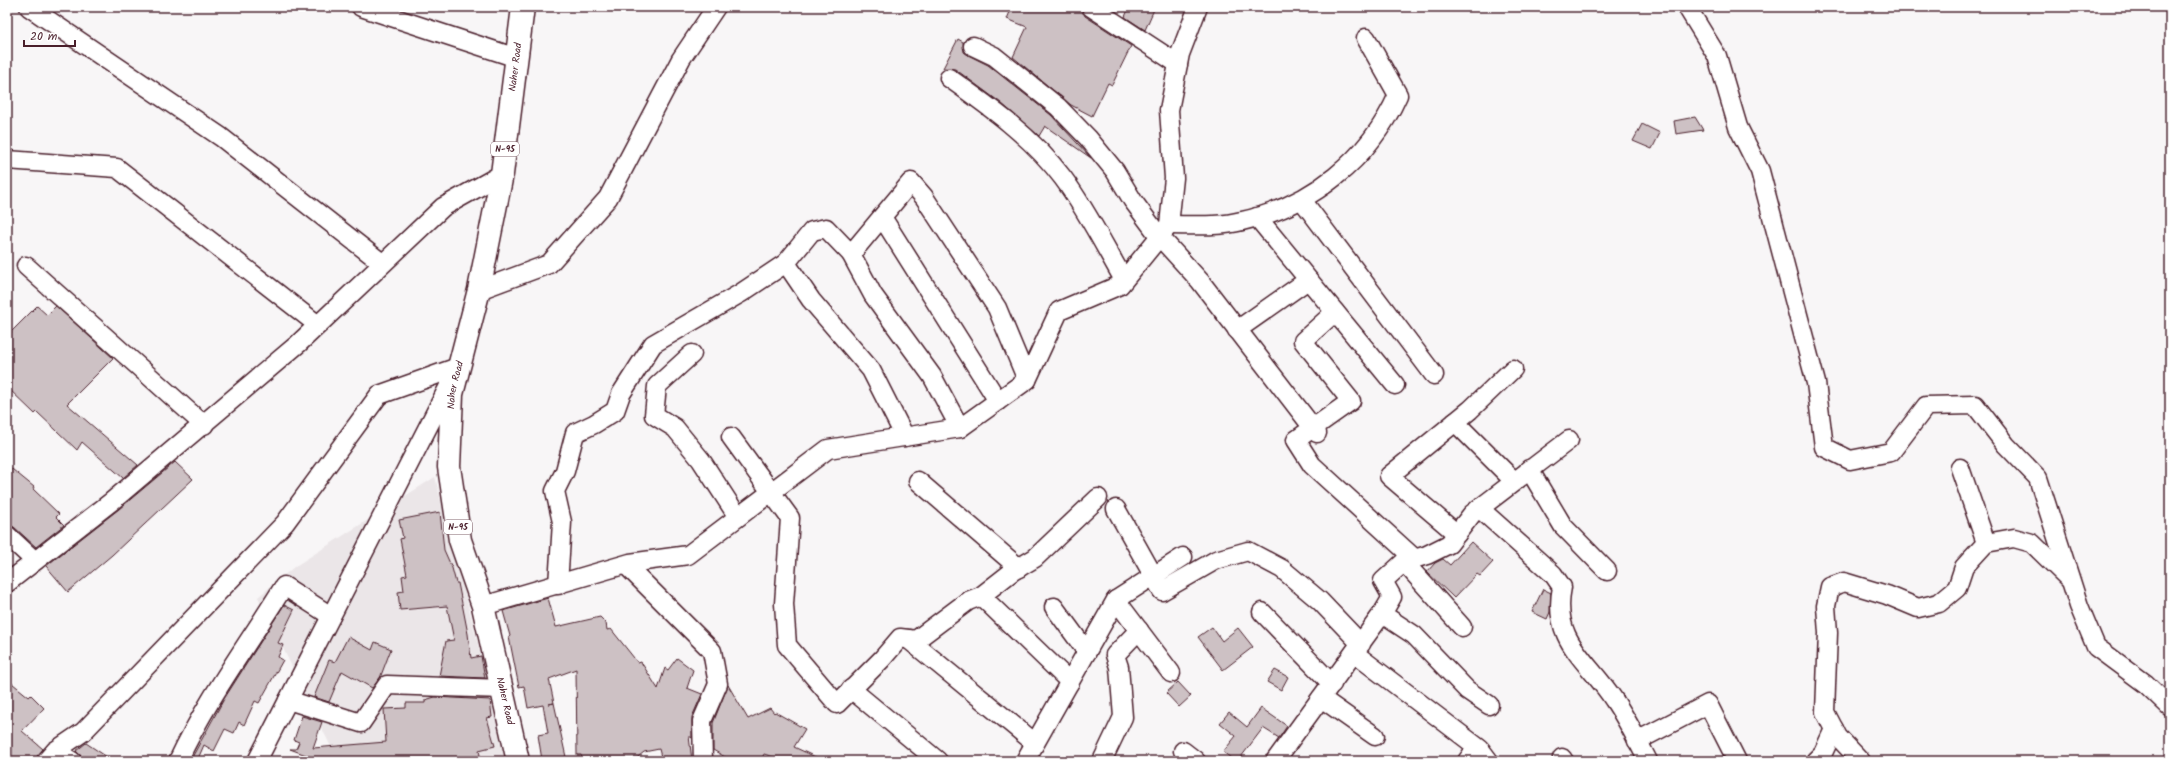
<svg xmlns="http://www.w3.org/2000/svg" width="2177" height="768" viewBox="0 0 2177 768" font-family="Kalam,sans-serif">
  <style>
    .built { fill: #ebe6e8 }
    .building { fill: #cdc1c4; stroke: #4a1f2b }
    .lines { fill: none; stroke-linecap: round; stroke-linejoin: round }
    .minor-casing { stroke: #4a1f2b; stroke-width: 21 }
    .primary-casing { stroke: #4a1f2b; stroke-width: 25 }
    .minor { stroke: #fff; stroke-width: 18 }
    .primary { stroke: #fff; stroke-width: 22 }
    .labels { text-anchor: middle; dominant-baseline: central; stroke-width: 4; stroke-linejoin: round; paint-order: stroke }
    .shield { fill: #fff; stroke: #80626b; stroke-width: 1 }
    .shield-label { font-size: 9px; font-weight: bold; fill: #4a1f2b }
    .street-label { font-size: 10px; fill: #4a1f2b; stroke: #fff }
  </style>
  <rect width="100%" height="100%" fill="#f8f6f7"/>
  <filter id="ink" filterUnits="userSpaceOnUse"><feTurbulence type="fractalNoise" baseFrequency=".025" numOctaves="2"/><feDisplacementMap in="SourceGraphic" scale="8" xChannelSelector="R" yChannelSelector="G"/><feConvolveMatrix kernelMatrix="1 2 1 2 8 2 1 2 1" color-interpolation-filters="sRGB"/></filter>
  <g filter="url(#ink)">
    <path class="built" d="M435 477 499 725 505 761H328L330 745 258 597 294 567Z"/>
    <g class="building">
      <path d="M1012 7H1081L1085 16 1131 46 1112 85 1108 83 1092 116 1071 105 1013 57 1027 27 1007 19Z"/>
      <path d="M1129 7H1155L1145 30 1125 17Z"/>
      <path d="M958 39 963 42 964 52 968 55 988 65 1051 115 1091 158 1045 126 1039 136 1001 103 955 69 943 68Z"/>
      <path d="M1695 117 1703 130 1676 134 1674 121Z"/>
      <path d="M1642 124 1660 133 1652 149 1633 141Z"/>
      <path d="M37 306 47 315 56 306 113 358 67 404 138 465 123 478 82 442 77 450 37 412 35 414 7 387V336Z"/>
      <path d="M175 462 193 479 112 555 68 592 46 566 119 509Z"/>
      <path d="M7 465 34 487 33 489 59 514 56 517 64 525 36 547 14 527 7 525Z"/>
      <path d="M440 512 444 550 452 568 456 583H458L468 634 471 658 481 656 485 678 439 676 446 641 454 640 447 606 400 610 398 592 404 591 402 576 407 575 400 539 403 538 399 520Z"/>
      <path d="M1471 542 1493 562 1480 576 1477 574 1454 598 1427 572 1435 563 1443 559 1450 565Z"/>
      <path d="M1543 589 1551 593 1550 612 1547 619 1532 612Z"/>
      <path d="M548 598 556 627 600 617 606 623 607 630 611 629 638 663 641 662 658 689 665 668 668 670 677 658 693 670 687 688 702 694 692 717V738L689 736 692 761H662L659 749 644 752 633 761H583L581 755H577L576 669 549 679 554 703 549 704 554 703 566 757 542 760 538 735 548 733 543 705 528 708 524 686 519 687 509 637 510 636 503 611Z"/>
      <path d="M284 605 294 610 278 643 283 645 278 657 283 660 259 703 255 701 244 725 239 722 234 733 225 729 214 751 204 745 197 761H190L224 699Z"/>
      <path d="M1212 627 1222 641 1238 628 1253 647 1223 670 1198 637Z"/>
      <path d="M348 637 372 650 375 642 391 649 380 678 372 688 342 671 329 702 314 697 329 660 335 662Z"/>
      <path d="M1275 670 1288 677 1281 690 1267 682Z"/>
      <path d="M7 679 29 697 31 695 44 708 22 731 43 749 34 761H7Z"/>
      <path d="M1178 682 1191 696 1179 707 1166 693Z"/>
      <path d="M728 685 748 719 770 708 774 713 775 712 805 729 794 747 824 761H786L764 754 761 761H732L713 750V723Z"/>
      <path d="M435 697 490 700 492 717 487 718 495 746 479 750 481 761H322L290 749H296L299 742 294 740 302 716 322 722 313 748 386 742 384 709 406 708V703H425V700Z"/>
      <path d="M1261 708 1287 726 1279 738 1263 728 1238 761H1235L1223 752 1236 736 1220 723 1229 712 1247 727Z"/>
      <path d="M86 743 113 761H82L81 756 76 751Z"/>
    </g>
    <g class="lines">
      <g class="minor-casing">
        <g id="minor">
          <path d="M29 7 221 137 382 263"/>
          <path d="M361 7 517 58"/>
          <path d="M1091 7 1178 64"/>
          <path d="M1687 7 1717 56 1738 127 1760 171 1816 383 1824 447 1850 460 1891 452 1926 406 1975 405 2006 445 2038 478 2079 606 2096 647 2146 684 2170 707"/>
          <path d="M973 46 994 56 1058 107 1088 138 1115 171 1133 201 1159 236 1200 281 1317 433"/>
          <path d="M949 78C990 107 1032 137 1063 178 1086 209 1105 247 1124 280"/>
          <path d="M7 160 117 168 318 325"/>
          <path d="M1302 200 1434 375"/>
          <path d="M882 217 998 401"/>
          <path d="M1257 217 1395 385"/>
          <path d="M1169 225C1193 225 1219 227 1242 221 1311 206 1369 160 1398 95L1366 38"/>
          <path d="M851 254 873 295 932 376 960 428"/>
          <path d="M786 263 811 300 871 370 905 437"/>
          <path d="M26 266 204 425"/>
          <path d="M479 290 549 264 608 198 681 59 716 7"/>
          <path d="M1335 312 1303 341 1351 401 1296 440 1312 465 1415 559"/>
          <path d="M1237 330 1308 280"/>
          <path d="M692 354 657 386 654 415 675 428 701 460 738 517"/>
          <path d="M1455 422 1514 481"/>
          <path d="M731 437 790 518 784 604 787 645 837 704 882 659 900 638 916 640 968 601 981 596 1013 571 1035 558 1098 498"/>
          <path d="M1529 469 1563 526 1607 571"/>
          <path d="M918 481 1019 568"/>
          <path d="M1479 508 1553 574 1562 587C1551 641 1588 660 1614 700 1627 719 1637 740 1648 761"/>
          <path d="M1116 509 1162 591 1216 560 1248 551 1282 569 1320 601 1361 644"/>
          <path d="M1457 534 1389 476 1470 410 1513 369"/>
          <path d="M7 535 35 561"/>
          <path d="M1986 543 2014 538 2032 543 2069 579"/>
          <path d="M1404 562 1462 627"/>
          <path d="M626 565 712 651 718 684 702 721 703 761"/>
          <path d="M7 583 111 502 298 344 443 207 502 174"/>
          <path d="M558 585 562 522 555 491 565 471 575 433 594 424 615 411 621 394 653 344 741 293 786 263 812 231 826 228 851 254 911 182 924 197 997 308 1027 380"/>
          <path d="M981 596 1070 682"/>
          <path d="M1116 600 1171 673"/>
          <path d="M483 606 630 563 688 555 828 449 960 428 1027 380 1059 311 1120 285 1169 225 1174 178 1169 110 1180 54 1198 7"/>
          <path d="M1054 607 1087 652"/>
          <path d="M1262 612 1332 684"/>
          <path d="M1382 614 1414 635 1467 690 1489 705"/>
          <path d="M908 639 1035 743"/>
          <path d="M1354 653 1480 749 1489 761"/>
          <path d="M851 689 938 761"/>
          <path d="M1321 698 1375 736"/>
          <path d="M288 700 361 723 387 685 503 689"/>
          <path d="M1637 741 1708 704 1737 761"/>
          <path d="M55 751 72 761"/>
          <path d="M1183 751 1196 761"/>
          <path d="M1562 758 1564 761"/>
          <path d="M46 761 55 751 83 732 285 523 379 395 458 367"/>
          <path d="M178 761C207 699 248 644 284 586L331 616"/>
          <path d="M257 761 452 380"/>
          <path d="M1025 761 1116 600 1183 557"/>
          <path d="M1102 761 1123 717 1119 667 1115 655 1139 630"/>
          <path d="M1275 761 1382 614 1392 597 1383 581 1404 562 1427 555 1449 544 1472 514 1569 440"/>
          <path d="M1467 761 1477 747"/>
          <path d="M1815 761 1823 753 1834 729"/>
          <path d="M1861 761 1838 737 1825 712 1828 633 1826 606 1830 587 1844 582 1887 595 1918 608 1939 603 1957 588 1964 567 1986 543 1960 468"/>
        </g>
      </g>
      <g class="primary-casing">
        <g id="primary">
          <path id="s1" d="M518 761 483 606 460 540 449 467 452 394 479 290 502 174 523 7"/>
        </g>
      </g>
      <use href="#minor" class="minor"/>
      <use href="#primary" class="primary"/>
    </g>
  </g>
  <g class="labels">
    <g class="shield">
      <rect x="491" y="142" width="28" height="14" rx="3"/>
      <rect x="444" y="520" width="28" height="14" rx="3"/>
    </g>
    <g class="shield-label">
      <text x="505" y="149">N-95</text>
      <text x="458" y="527">N-95</text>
    </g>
    <g class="street-label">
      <text stroke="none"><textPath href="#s1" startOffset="709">Naher Road</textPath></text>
      <text stroke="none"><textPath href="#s1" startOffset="385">Naher Road</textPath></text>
      <text transform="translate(505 701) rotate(77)">Naher Road</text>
    </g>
  </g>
  <rect width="2177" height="768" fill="none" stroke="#fff" stroke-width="24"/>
  <rect x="12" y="12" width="2153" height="744" fill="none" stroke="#4a1f2b" stroke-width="1.5" filter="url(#ink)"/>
  <path d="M24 40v6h51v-6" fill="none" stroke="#4a1f2b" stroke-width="2"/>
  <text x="30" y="40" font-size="12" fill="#4a1f2b" stroke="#ffffff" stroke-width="3" paint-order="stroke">20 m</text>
</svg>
